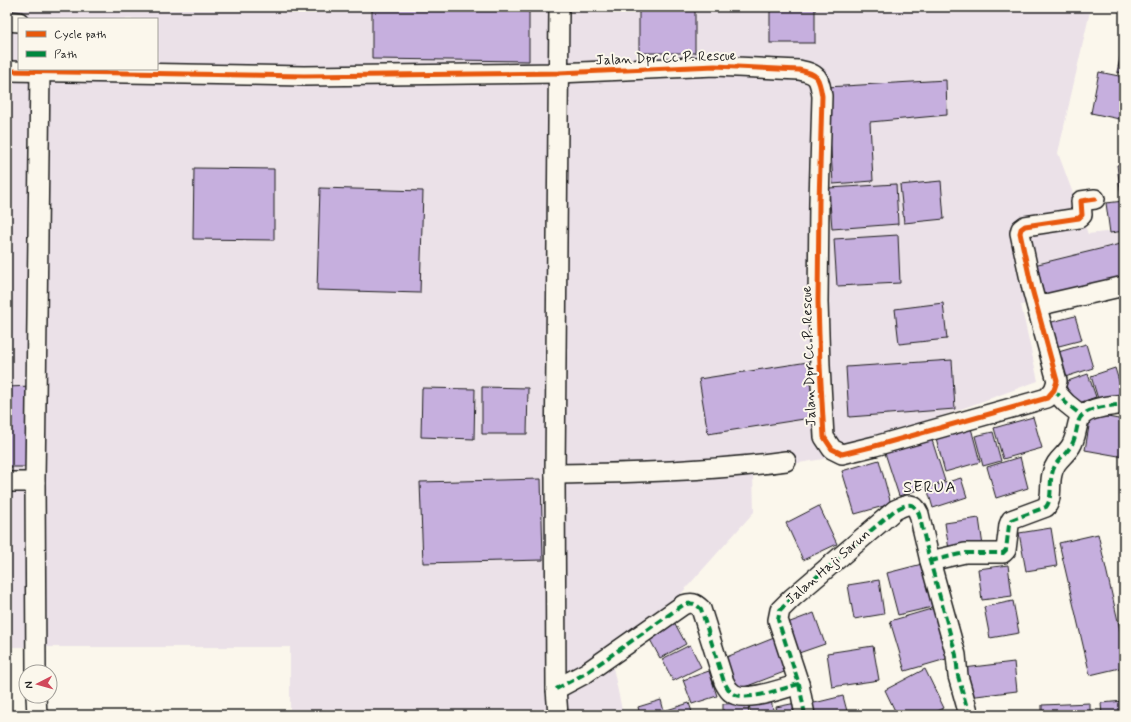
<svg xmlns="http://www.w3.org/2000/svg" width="1131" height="722" viewBox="0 0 1131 722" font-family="Mynerve,sans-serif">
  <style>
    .built { fill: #ebe1e8; fill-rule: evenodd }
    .building { fill: #c6afde; stroke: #1c1c1c }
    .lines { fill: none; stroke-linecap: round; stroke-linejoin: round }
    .minor-casing { stroke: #1c1c1c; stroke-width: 22 }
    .minor { stroke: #fbf7ec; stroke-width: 19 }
    .quiet { stroke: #00873e; stroke-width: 4; stroke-dasharray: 8 4; stroke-linecap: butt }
    .cycleway-casing { stroke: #fbf7ec; stroke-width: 8 }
    .cycleway { stroke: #e8590c; stroke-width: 5 }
    .labels { text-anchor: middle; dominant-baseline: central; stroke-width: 4; stroke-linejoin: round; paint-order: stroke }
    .street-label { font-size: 14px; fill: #1c1c1c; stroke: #fbf7ec }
    .quarter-label { font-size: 16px; letter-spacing: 1px; fill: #1c1c1c; stroke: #fbf7ec }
  </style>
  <rect width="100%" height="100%" fill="#fbf7ec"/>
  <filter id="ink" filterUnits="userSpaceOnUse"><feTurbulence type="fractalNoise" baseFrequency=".025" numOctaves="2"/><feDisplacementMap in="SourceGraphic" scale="8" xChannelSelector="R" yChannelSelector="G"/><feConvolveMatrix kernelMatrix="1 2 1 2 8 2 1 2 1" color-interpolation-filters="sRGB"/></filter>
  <g filter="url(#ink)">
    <path class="built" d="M7 7H1091L1058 153 1088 234 1124 230V260L1115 282 1021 305 1038 381 823 459 787 465 753 473 754 512 679 596 610 653 623 715H290V647H7ZM19 19H157V69H19Z"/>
    <g class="building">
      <path d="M372 7H529V61L372 59Z"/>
      <rect x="639" y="7" width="56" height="46"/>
      <rect x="770" y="7" width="45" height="36"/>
      <path d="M1124 40V73L1117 72Z"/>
      <path d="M1099 72 1124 77V120L1091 113Z"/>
      <path d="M946 80 947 115 870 122 873 181 833 184 827 87Z"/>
      <path d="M1124 164V197H1121L1117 165Z"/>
      <path d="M194 168 274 169V240L193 239Z"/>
      <path d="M941 181 944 219 904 223 900 185Z"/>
      <path d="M896 184 898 224 832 229 829 188Z"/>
      <path d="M320 188 423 191 420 293 317 290Z"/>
      <path d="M1124 201V231L1110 233 1106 203Z"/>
      <path d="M898 235 900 283 837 286 834 239Z"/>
      <path d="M1120 244 1124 261V280L1038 300 1030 266Z"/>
      <path d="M943 303 947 339 899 344 895 309Z"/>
      <path d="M1075 316 1082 340 1055 347 1048 323Z"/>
      <path d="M1086 344 1093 368 1062 378 1055 353Z"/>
      <path d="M952 360 955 409 849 417 846 367Z"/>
      <path d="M808 362 817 417 708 434 699 379Z"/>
      <path d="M1115 368 1123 394 1099 402 1091 376Z"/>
      <path d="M1088 374 1096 397 1073 405 1065 382Z"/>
      <path d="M32 386 33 467H7V387Z"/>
      <path d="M482 387 528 388 527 434H482Z"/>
      <path d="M422 388 475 389 474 439 421 437Z"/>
      <path d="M1091 414 1124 420V457L1085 450Z"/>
      <path d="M1033 417 1042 448 1003 459 994 428Z"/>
      <path d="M971 428 980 462 945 472 936 438Z"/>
      <path d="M993 432 1001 461 983 466 975 436Z"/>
      <path d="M931 437 945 481 899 496 885 453Z"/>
      <path d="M1020 457 1028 488 996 498 987 467Z"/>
      <path d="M879 460 891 504 855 514 842 471Z"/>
      <path d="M961 478 967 497 933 508 927 488Z"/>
      <path d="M541 479 543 560 423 563 420 482Z"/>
      <path d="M819 506 837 544 803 560 786 523Z"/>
      <path d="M979 518 983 546 949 550 945 523Z"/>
      <path d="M1051 528 1057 566 1026 571 1019 533Z"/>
      <path d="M1098 534 1124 647V667L1090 675 1059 543Z"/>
      <path d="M922 564 932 607 898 615 887 573Z"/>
      <path d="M1008 565 1012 596 982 600 978 569Z"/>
      <path d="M879 580 884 614 854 619 848 585Z"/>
      <path d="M1013 601 1019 633 990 638 984 607Z"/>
      <path d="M938 607 953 657 905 671 890 621Z"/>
      <path d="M814 613 825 644 796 654 785 624Z"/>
      <path d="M673 620 686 644 660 658 647 634Z"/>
      <path d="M779 636 792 669 737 690 724 658Z"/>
      <path d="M690 645 701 667 673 681 662 659Z"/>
      <path d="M873 646 879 680 832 687 827 653Z"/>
      <path d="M1014 662 1017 691 968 697 964 668Z"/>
      <path d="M925 669 944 708 930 715H897L885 690Z"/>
      <path d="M709 671 717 696 692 704 683 680Z"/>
      <path d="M843 696 848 715H809L806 705Z"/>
      <path d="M661 700 665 715H640L638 707Z"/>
      <path d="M771 700 774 715H751L749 704Z"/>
      <path d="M1124 701V715H1102L1101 703Z"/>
      <path d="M689 703 693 715H669L667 710Z"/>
      <path d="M748 703 749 715H723V704Z"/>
      <path d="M796 703 799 715H778L776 707Z"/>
      <path d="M1090 703V715H1042V705Z"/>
    </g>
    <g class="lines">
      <g class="minor-casing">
        <g id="minor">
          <path d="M7 21 19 22"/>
          <path d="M7 71 304 76 559 73 715 66 799 70C818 74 819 77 822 96L819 202 818 302 820 366 824 437 832 449 842 454 875 446 1047 398 1054 390 1057 381 1032 289 1020 233 1021 229 1025 226 1079 218 1082 215 1081 201 1095 199"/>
          <path d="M1037 306 1124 286"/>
          <path d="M1054 390 1066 403 1081 415"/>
          <path d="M555 474C631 473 711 471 786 461"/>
          <path d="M7 482H35"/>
          <path d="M930 561 965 553H1003L1006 550 1009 525 1011 520 1046 507C1053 498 1049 485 1052 474 1055 460 1064 457 1071 446 1076 438 1076 429 1079 420 1084 407 1112 406 1124 404"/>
          <path d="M36 672 35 482 40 71"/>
          <path d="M556 689 586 673 683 605C692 602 695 603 701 609L724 682C726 685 728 690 731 692 743 704 784 688 799 684"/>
          <path d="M36 696 37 715"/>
          <path d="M558 715 556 689 555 474 559 7"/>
          <path d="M805 715 799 684 778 620 780 610 792 598 895 510C906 505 913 500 919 514L930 561 956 655 958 676 969 715"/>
        </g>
      </g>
      <use href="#minor" class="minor"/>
      <g class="quiet">
        <path d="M1054 390 1066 403 1081 415"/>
        <path d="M930 561 965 553H1003L1006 550 1009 525 1011 520 1046 507C1053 498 1049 485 1052 474 1055 460 1064 457 1071 446 1076 438 1076 429 1079 420 1084 407 1112 406 1124 404"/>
        <path d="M556 689 586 673 683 605C692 602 695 603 701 609L724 682C726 685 728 690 731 692 743 704 784 688 799 684"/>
        <path d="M805 715 799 684 778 620 780 610 792 598 895 510C906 505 913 500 919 514L930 561 956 655 958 676 969 715"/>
      </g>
      <g class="cycleway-casing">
        <path id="cycleway" d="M7 71 304 76 559 73 715 66 799 70C818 74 819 77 822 96L819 202 818 302 820 366 824 437 832 449 842 454 875 446 1047 398 1054 390 1057 381 1032 289 1020 233 1021 229 1025 226 1079 218 1082 215 1081 201 1095 199"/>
      </g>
      <use href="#cycleway" class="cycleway"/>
    </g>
  </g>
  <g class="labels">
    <g class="street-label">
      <text transform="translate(666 58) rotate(-2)">Jalan Dpr Cc P. Rescue</text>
      <text transform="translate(809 356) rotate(-92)">Jalan Dpr Cc P. Rescue</text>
      <text transform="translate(828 567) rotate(-41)">Jalan Haji Sarun</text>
    </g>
    <g class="quarter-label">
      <text x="930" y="487">SERUA</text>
    </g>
  </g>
  <rect width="1131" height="722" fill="none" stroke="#fbf7ec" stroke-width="24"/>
  <rect x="12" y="12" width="1107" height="698" fill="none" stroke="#1c1c1c" stroke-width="1.5" filter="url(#ink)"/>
  <rect x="18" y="18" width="140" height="52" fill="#fbf7ec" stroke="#a29f99"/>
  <rect x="26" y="31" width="20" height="6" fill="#e8590c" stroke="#a29f99"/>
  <text x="54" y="38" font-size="12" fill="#1c1c1c">Cycle path</text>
  <rect x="26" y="51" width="20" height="6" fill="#00873e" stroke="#a29f99"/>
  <text x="54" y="58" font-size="12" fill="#1c1c1c">Path</text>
  <g transform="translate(38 684) rotate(264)"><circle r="19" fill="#fbf7ec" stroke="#a29f99"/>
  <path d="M0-3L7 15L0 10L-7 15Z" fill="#d1495b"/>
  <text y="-6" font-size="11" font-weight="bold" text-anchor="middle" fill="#1c1c1c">N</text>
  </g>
</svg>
